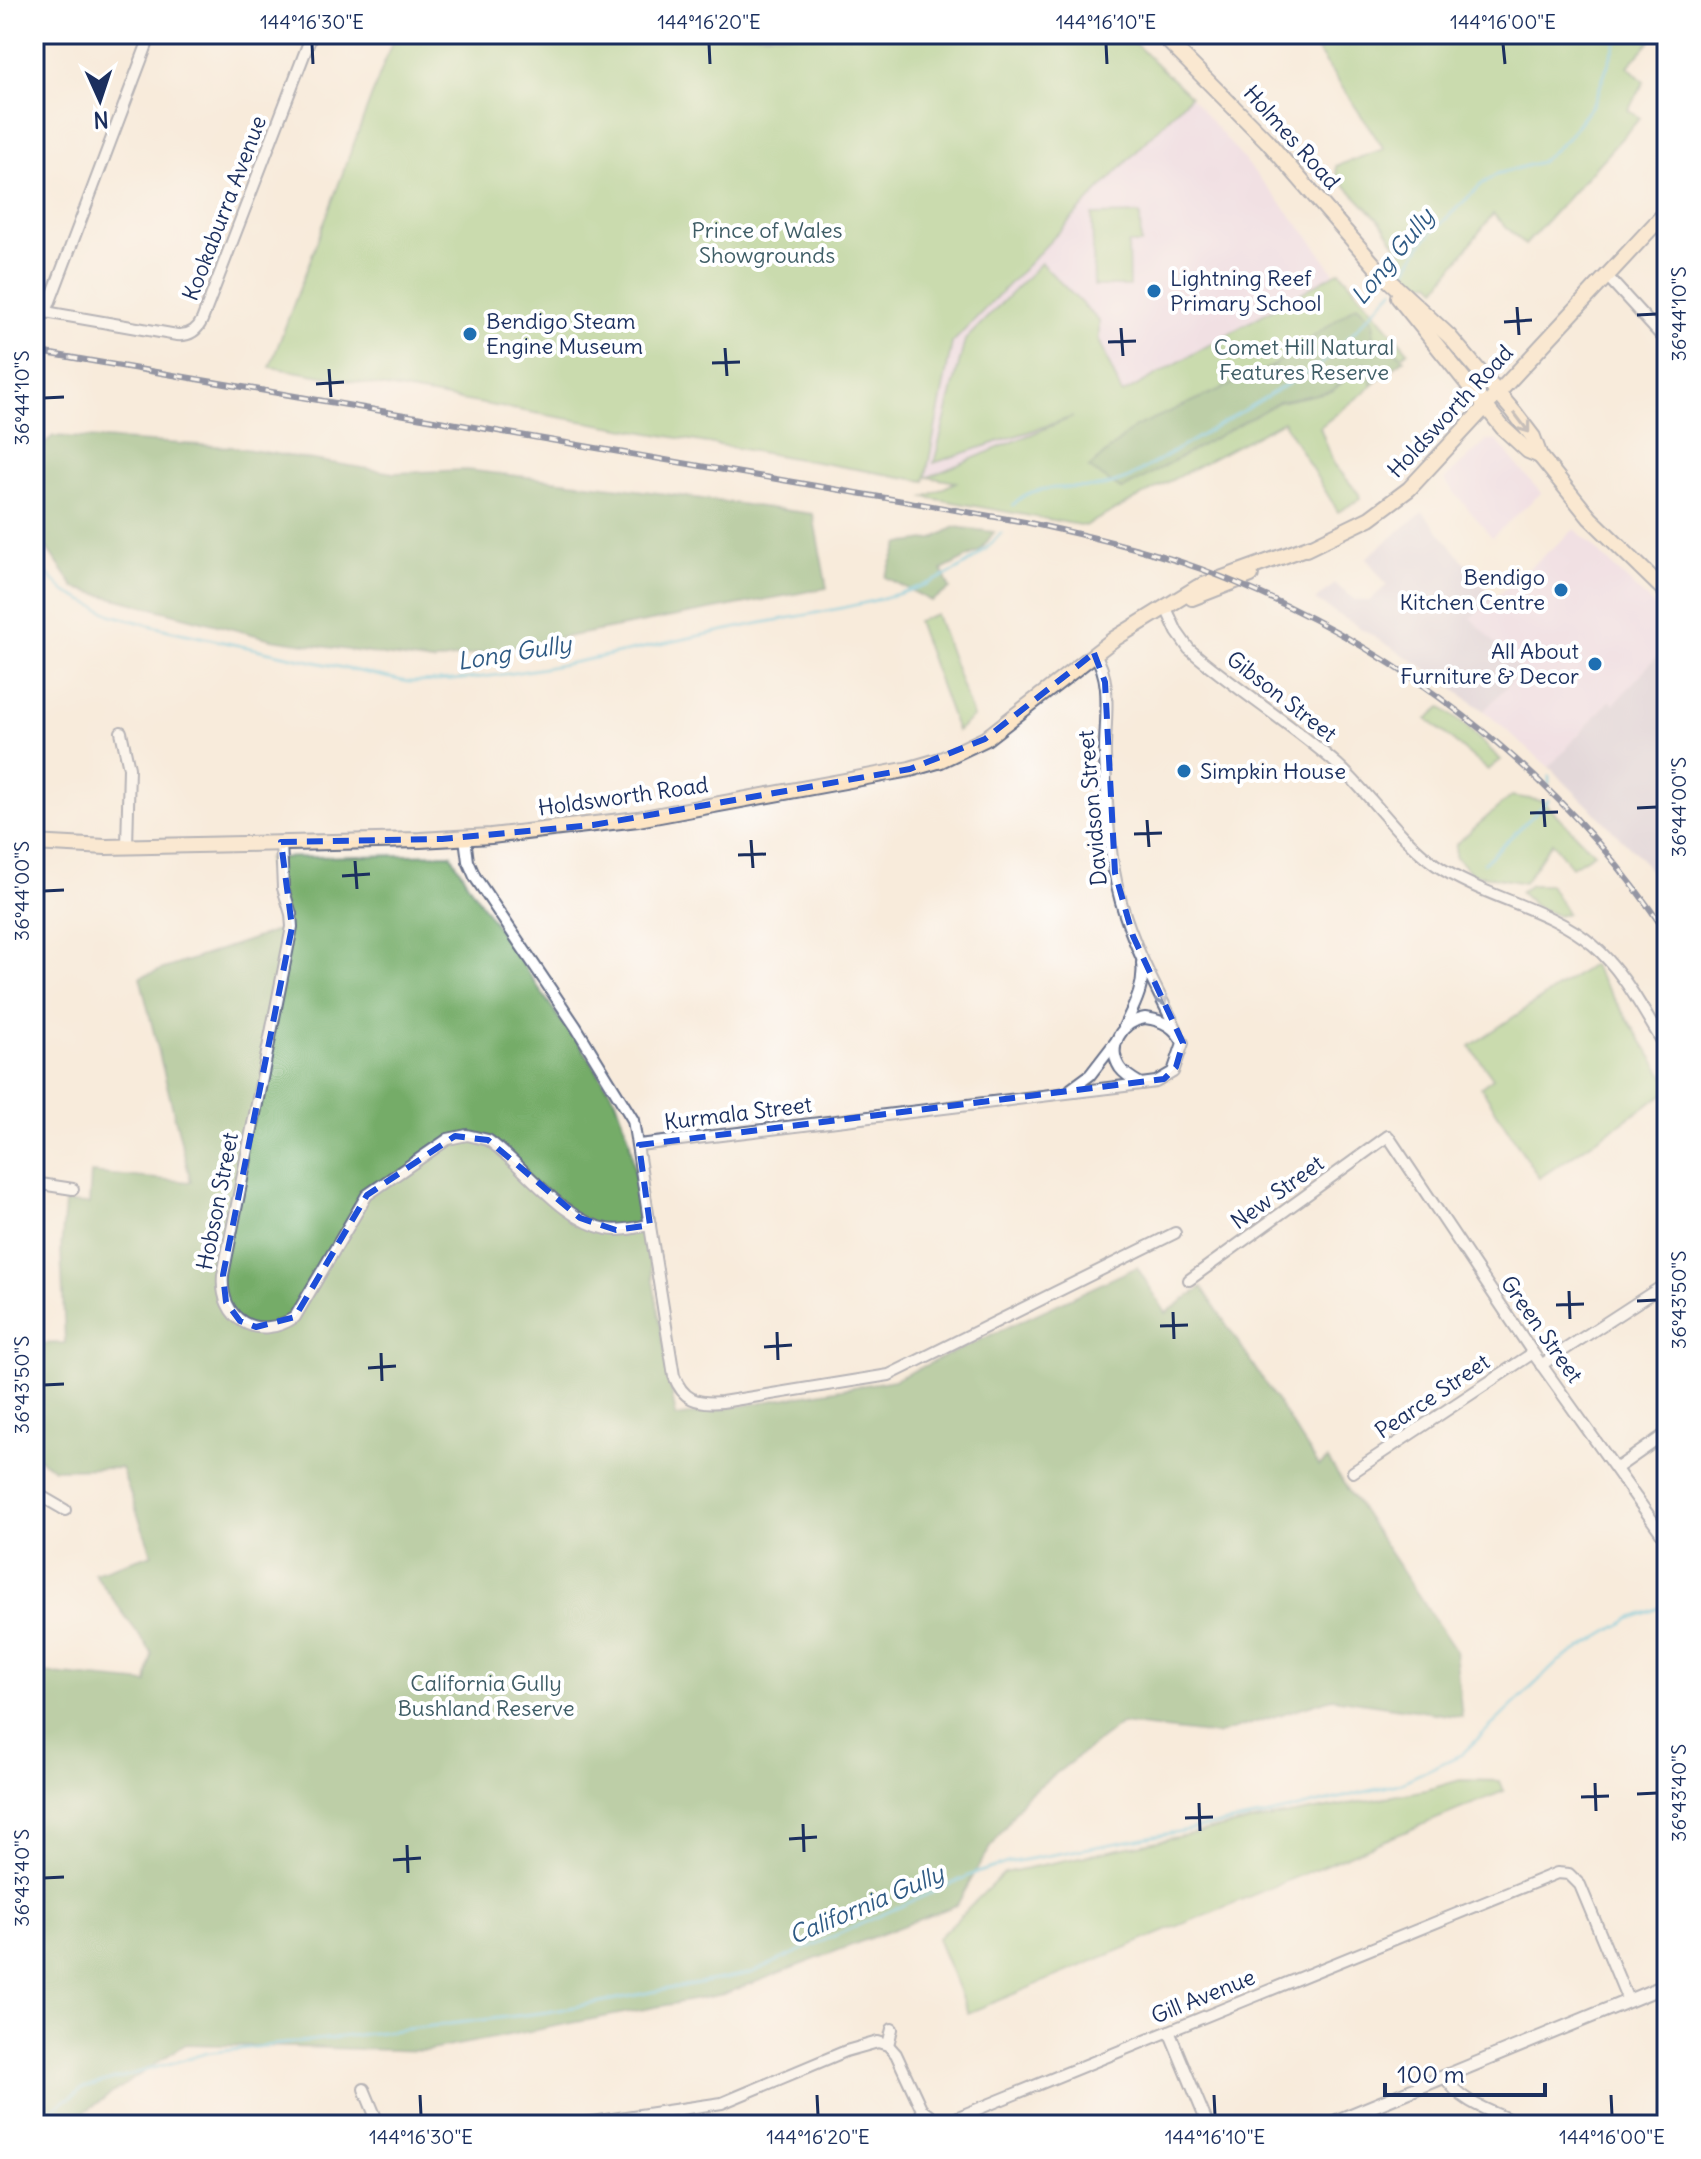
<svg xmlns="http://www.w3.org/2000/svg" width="1701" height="2159" viewBox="0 0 1701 2159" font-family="Delius,sans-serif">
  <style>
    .built { fill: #e8d2ee }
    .industrial { fill: #c9bfd7 }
    .green { fill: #92c778; stroke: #567b6b; stroke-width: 2 }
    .forest { fill: #75ac68; stroke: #486e63; stroke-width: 2 }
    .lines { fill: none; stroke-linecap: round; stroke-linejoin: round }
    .stream { stroke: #5dc0db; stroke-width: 3 }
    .minor-casing { stroke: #68718a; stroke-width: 14 }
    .tertiary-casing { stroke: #68718a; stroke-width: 16 }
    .secondary-casing { stroke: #68718a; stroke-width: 18 }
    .minor { stroke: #fff; stroke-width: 10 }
    .tertiary { stroke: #fff; stroke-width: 12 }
    .secondary { stroke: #fde5c5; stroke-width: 14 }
    .rail-casing { stroke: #1b2f5e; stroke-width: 6 }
    .rail { stroke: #fff; stroke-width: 3; stroke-dasharray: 9; stroke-linecap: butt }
    .oneway { stroke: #8c8a92 }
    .oneway2 { stroke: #8d97ae }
    .marked { fill: none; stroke: #1d4ed8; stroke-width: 6; stroke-dasharray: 16 10; stroke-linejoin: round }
    .ticks { fill: none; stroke: #1b2f5e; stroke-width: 3 }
    .poi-dot { fill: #1f6fb2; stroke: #fff; stroke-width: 3 }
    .labels { text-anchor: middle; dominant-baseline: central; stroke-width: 8; stroke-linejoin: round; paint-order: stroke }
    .street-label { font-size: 22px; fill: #1b2f5e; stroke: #fff }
    .park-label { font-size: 22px; fill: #3f5d66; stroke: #fff }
    .poi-label { font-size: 22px; fill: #1b2f5e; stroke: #fff; text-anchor: start }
    .water-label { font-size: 24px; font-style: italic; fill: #2f5a84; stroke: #fff }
    .neatline { fill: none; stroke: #1b2f5e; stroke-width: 3 }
    .ticks-label { font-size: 20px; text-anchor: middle; fill: #1b2f5e }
  </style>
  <rect width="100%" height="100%" fill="#fff"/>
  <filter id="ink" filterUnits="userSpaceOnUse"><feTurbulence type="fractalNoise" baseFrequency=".0125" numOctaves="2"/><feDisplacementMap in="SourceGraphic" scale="16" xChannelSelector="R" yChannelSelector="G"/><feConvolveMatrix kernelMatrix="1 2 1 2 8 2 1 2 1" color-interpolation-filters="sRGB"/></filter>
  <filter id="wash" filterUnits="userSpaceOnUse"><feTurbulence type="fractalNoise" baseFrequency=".006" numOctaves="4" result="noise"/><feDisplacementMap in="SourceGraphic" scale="32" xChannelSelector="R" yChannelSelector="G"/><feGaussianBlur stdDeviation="1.8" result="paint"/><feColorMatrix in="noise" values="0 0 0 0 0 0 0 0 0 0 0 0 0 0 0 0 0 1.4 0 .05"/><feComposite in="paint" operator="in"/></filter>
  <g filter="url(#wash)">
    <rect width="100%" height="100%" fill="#f8ebdb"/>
    <g class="built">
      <path d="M1190 96 1311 239 1334 273 1120 409 926 477 952 343Z"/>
      <path d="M1486 441H1497L1541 493 1492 537 1444 480Z"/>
      <path d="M1575 529 1667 619V645L1614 705 1609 701 1549 767 1484 711 1521 671 1470 618Z"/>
    </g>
    <g class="industrial">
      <path d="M1423 512 1494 598 1471 618 1521 671 1484 711 1425 668 1315 600 1335 584 1355 600 1369 601 1387 585 1366 558Z"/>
      <path d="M1667 645V894L1638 855 1549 767 1610 700 1614 704Z"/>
    </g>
    <g class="green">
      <path d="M395 34H1125L1190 96 952 343 925 481 270 367Z"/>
      <path d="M1306 34H1657L1628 66 1644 82 1628 110 1640 118 1525 245 1493 214 1437 288 1431 282 1407 284 1398 271 1404 256 1380 221 1337 177 1336 166 1384 149Z"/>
      <path d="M1140 214 1141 244H1128L1129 286H1094L1092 215Z"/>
      <path d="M1041 263 1099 321V340L1122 394 1340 271 1408 351 1371 382 1372 386 1320 427 1334 464 1359 494 1360 499 1338 512 1283 421 1085 526 925 497 956 482 928 477 1073 417 934 463 965 340Z"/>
      <path d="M936 614 973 717 957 731 917 621Z"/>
      <path d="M1441 707 1467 727 1501 760 1488 770 1427 719Z"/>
      <path d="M1511 796 1543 801 1594 853 1572 867 1552 842 1524 883 1471 873 1455 856 1456 844Z"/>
      <path d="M1530 885H1550L1567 913 1558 916 1535 906 1520 892Z"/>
      <path d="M1592 965 1667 1080V1092L1539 1178 1481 1087 1493 1078 1470 1046Z"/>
      <path d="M1460 1780 1500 1781 1504 1791 968 2013 937 1939 1004 1873 1239 1824 1426 1790Z"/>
    </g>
    <g class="forest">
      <path d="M1357 305 1374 321 1372 347 1395 350 1404 359 1372 386 1365 363 1332 391 1279 402 1122 490 1089 468 1135 427 1273 366Z"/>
      <path d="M53 436 233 447 394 473 466 470 622 488 813 514 827 588 432 662 271 639 75 588 34 530V454Z"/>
      <path d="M955 527 994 532 980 551 942 570 950 589 931 601 885 577 899 544 933 539Z"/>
      <path d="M451 854 468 884 568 1031 571 1030 616 1100 629 1138 676 1417 894 1380 1137 1267 1166 1313 1202 1287 1319 1466 1328 1460 1455 1650 1462 1717 1332 1698 1216 1735 1121 1724 1025 1797 980 1864 957 1905 724 1994 426 2051 185 2044 65 2125H34V1672L147 1683 152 1653 94 1573 152 1554 121 1468 54 1469 34 1455V1344L65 1343 61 1249 65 1203 89 1204 91 1173 191 1182 140 977 282 929 269 874 267 858Z"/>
    </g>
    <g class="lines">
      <g class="stream">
        <path d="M1399 283 1423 241 1482 184 1497 174 1540 162 1566 140 1595 101 1619 34"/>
        <path d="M1013 505C1034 480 1076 491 1104 486 1113 484 1121 481 1129 478L1320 365 1337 350 1394 289"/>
        <path d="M34 560 64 591 112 615 168 630 408 682C516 681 627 650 732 629 797 615 865 608 927 584 957 572 980 558 1001 533"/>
        <path d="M1549 783V776"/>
        <path d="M1484 863 1549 800"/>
        <path d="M34 2122 84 2088 207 2053 548 2012 751 1973 971 1875 1007 1863 1264 1816 1398 1784 1462 1754 1559 1661 1630 1619 1667 1605"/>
      </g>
    </g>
  </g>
  <g filter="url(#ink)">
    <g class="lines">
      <g class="minor-casing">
        <g id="minor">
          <path d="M1606 275 1667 342"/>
          <path d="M34 310 177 335C189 336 197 331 202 320L312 34"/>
          <path d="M46 312 151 34"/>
          <path d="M1166 608 1177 632 1189 649C1236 690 1291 723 1338 765 1372 796 1398 838 1436 865 1484 898 1550 908 1593 945 1625 972 1645 1015 1667 1049"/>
          <path d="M1094 653C1114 681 1104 723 1105 756 1107 804 1108 856 1121 902 1134 948 1157 990 1178 1032"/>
          <path d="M121 732 129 768 127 846"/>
          <path d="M465 838 468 861 475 877 576 1027 633 1120 674 1376C683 1400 697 1404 722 1402L889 1375 1175 1233"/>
          <path d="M281 842 283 888 291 914 292 927 223 1275C219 1320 258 1342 295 1317L367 1195 448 1139 467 1135 488 1140C524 1165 562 1221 607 1229 621 1232 636 1227 650 1225"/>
          <path d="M1145 1018C1163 1020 1176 1027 1183 1043L1173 1072 1156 1082 1141 1084C1134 1080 1125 1075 1120 1068 1106 1047 1122 1021 1145 1018Z"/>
          <path d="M1124 1027C1134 1006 1145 987 1142 963"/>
          <path d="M1071 1089 1090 1075 1117 1040"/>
          <path d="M639 1145 1141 1084"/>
          <path d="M34 1183 73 1189"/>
          <path d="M1189 1280 1388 1136 1533 1353 1667 1541"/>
          <path d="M1541 1365 1667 1283"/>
          <path d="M1617 1468 1667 1433"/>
          <path d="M1353 1472 1533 1353"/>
          <path d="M34 1492 65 1510"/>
          <path d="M1169 2031 1208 2125"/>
          <path d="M888 2045 892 2029"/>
          <path d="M1445 2076C1458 2103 1497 2113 1522 2125"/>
          <path d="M364 2089 379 2125"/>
          <path d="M571 2125 722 2103 846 2051 878 2042 888 2045 896 2054 922 2110 934 2119 951 2120 1557 1873 1569 1874 1580 1885 1628 2000"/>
        </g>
      </g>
      <g class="tertiary-casing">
        <path id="tertiary" d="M1327 2125 1667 1985"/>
      </g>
      <g class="secondary-casing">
        <g id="secondary">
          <path d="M1161 34 1267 141 1383 275 1449 336 1514 412 1533 437 1540 456 1590 518 1667 593"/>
          <path d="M1398 297 1503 428 1528 451 1540 456"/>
          <path d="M1306 549 1370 518 1409 489 1667 211"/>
          <path d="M1192 598 1251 575"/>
          <path d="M34 843 106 847 420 840 491 836 638 819 910 769 941 760 985 739 1114 639 1198 587 1311 546"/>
        </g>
      </g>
      <use href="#minor" class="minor"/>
      <use href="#tertiary" class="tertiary"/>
      <use href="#secondary" class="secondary"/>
      <g class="rail-casing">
        <path id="rail" d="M34 351 1025 522C1084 535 1143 548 1201 569 1388 639 1557 767 1667 934"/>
      </g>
      <use href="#rail" class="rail"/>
    </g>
    <defs><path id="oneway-shaft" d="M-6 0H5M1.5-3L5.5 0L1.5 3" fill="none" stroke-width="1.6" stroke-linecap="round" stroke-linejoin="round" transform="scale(2)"/></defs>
    <use class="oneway" href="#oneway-shaft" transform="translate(1522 423) rotate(53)"/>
    <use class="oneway2" href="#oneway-shaft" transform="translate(1160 995) rotate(64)"/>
  </g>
  <path d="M0 0H1701V2159H0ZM1094 653 1105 682 1115 873 1133 936 1183 1043 1176 1067 1164 1079 639 1145 650 1225 616 1230 580 1218 488 1140 455 1136 367 1195 295 1317 256 1327 240 1321 226 1302 223 1275 292 927 281 842 442 839 593 825 910 769 985 739Z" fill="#f8ebdb" fill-opacity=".55" fill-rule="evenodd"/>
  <path class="marked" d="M1094 653 1105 682 1115 873 1133 936 1183 1043 1176 1067 1164 1079 639 1145 650 1225 616 1230 580 1218 488 1140 455 1136 367 1195 295 1317 256 1327 240 1321 226 1302 223 1275 292 927 281 842 442 839 593 825 910 769 985 739Z"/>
  <path class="ticks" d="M312 44 313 64M709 44 710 64M1106 44 1107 64M1503 44 1505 64M1517 307 1519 335M1637 315 1657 314M1504 322 1532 320M1121 328 1123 356M1108 342 1136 341M725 348 727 376M712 363 740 362M329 369 331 397M316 384 344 382M44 398 64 397M1543 799 1545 827M1637 808 1657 807M1530 813 1558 812M1147 820 1149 847M1134 834 1162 833M751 840 753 868M738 855 766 854M355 861 357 889M342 876 370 874M44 891 64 890M1569 1291 1570 1319M1637 1301 1657 1300M1556 1305 1584 1304M1173 1312 1174 1339M1160 1326 1188 1325M777 1332 778 1360M764 1347 792 1345M381 1353 382 1381M368 1368 396 1366M44 1385 64 1384M1595 1783 1596 1811M1637 1794 1657 1793M1581 1797 1609 1796M1199 1803 1200 1831M1185 1818 1213 1817M803 1824 804 1852M789 1839 817 1837M407 1845 408 1873M393 1860 421 1858M44 1878 64 1877M420 2095 421 2115M817 2095 818 2115M1214 2095 1215 2115M1611 2095 1612 2115"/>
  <g class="poi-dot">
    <circle cx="1154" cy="291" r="8"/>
    <circle cx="470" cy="334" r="8"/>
    <circle cx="1561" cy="590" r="8"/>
    <circle cx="1595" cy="664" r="8"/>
    <circle cx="1184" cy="771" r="8"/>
  </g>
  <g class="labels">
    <g class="street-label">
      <text transform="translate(1292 137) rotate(48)">Holmes Road</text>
      <text transform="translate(224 208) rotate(-69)">Kookaburra Avenue</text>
      <text transform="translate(1450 411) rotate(-47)">Holdsworth Road</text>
      <text transform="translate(1282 696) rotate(38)">Gibson Street</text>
      <text transform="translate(623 796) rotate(-8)">Holdsworth Road</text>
      <text transform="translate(1092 808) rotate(-95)">Davidson Street</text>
      <text transform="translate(738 1113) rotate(-7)">Kurmala Street</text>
      <text transform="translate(1277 1192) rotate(-36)">New Street</text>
      <text transform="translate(217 1201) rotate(-79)">Hobson Street</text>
      <text transform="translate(1542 1329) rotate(55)">Green Street</text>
      <text transform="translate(1432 1396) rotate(-34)">Pearce Street</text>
      <text transform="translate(1203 1996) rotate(-22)">Gill Avenue</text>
    </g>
    <g class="park-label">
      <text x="767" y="230">Prince of Wales<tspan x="767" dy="25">Showgrounds</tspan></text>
      <text x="1304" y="347">Comet Hill Natural<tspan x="1304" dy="25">Features Reserve</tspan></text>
      <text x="486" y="1683">California Gully<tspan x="486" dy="25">Bushland Reserve</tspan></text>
    </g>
    <g class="poi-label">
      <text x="1170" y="278">Lightning Reef<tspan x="1170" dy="25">Primary School</tspan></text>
      <text x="486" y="321">Bendigo Steam<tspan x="486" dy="25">Engine Museum</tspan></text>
      <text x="1545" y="577" text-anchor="end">Bendigo<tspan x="1545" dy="25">Kitchen Centre</tspan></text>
      <text x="1579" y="651" text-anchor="end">All About<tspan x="1579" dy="25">Furniture &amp; Decor</tspan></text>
      <text x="1200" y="771">Simpkin House</text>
    </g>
    <g class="water-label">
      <text transform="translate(1392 256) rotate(-51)">Long Gully</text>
      <text transform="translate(514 652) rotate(-9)">Long Gully</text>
      <text transform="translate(866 1904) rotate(-23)">California Gully</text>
    </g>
  </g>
  <rect width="1701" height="2159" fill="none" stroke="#fff" stroke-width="88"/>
  <g transform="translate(100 100) rotate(177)" stroke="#ffffff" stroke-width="6" paint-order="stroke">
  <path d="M0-6L14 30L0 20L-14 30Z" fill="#1b2f5e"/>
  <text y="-12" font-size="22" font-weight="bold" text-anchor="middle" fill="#1b2f5e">N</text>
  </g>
  <path d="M1385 2083v12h160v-12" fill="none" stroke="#1b2f5e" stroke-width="4"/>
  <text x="1397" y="2083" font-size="24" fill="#1b2f5e" stroke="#ffffff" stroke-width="6" paint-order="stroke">100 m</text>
  <rect x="44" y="44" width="1613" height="2071" class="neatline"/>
  <g class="ticks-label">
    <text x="312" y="29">144°16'30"E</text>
    <text x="709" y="29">144°16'20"E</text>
    <text x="1106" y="29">144°16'10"E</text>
    <text x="1503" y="29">144°16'00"E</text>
    <text transform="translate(1679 314) rotate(-90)" y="7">36°44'10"S</text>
    <text transform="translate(22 398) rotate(-90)" y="7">36°44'10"S</text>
    <text transform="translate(1679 807) rotate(-90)" y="7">36°44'00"S</text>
    <text transform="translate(22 891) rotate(-90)" y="7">36°44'00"S</text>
    <text transform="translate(1679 1300) rotate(-90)" y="7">36°43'50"S</text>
    <text transform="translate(22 1385) rotate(-90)" y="7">36°43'50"S</text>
    <text transform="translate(1679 1793) rotate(-90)" y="7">36°43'40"S</text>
    <text transform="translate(22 1878) rotate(-90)" y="7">36°43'40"S</text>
    <text x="421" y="2144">144°16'30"E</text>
    <text x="818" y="2144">144°16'20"E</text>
    <text x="1215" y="2144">144°16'10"E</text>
    <text x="1612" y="2144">144°16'00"E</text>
  </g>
</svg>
